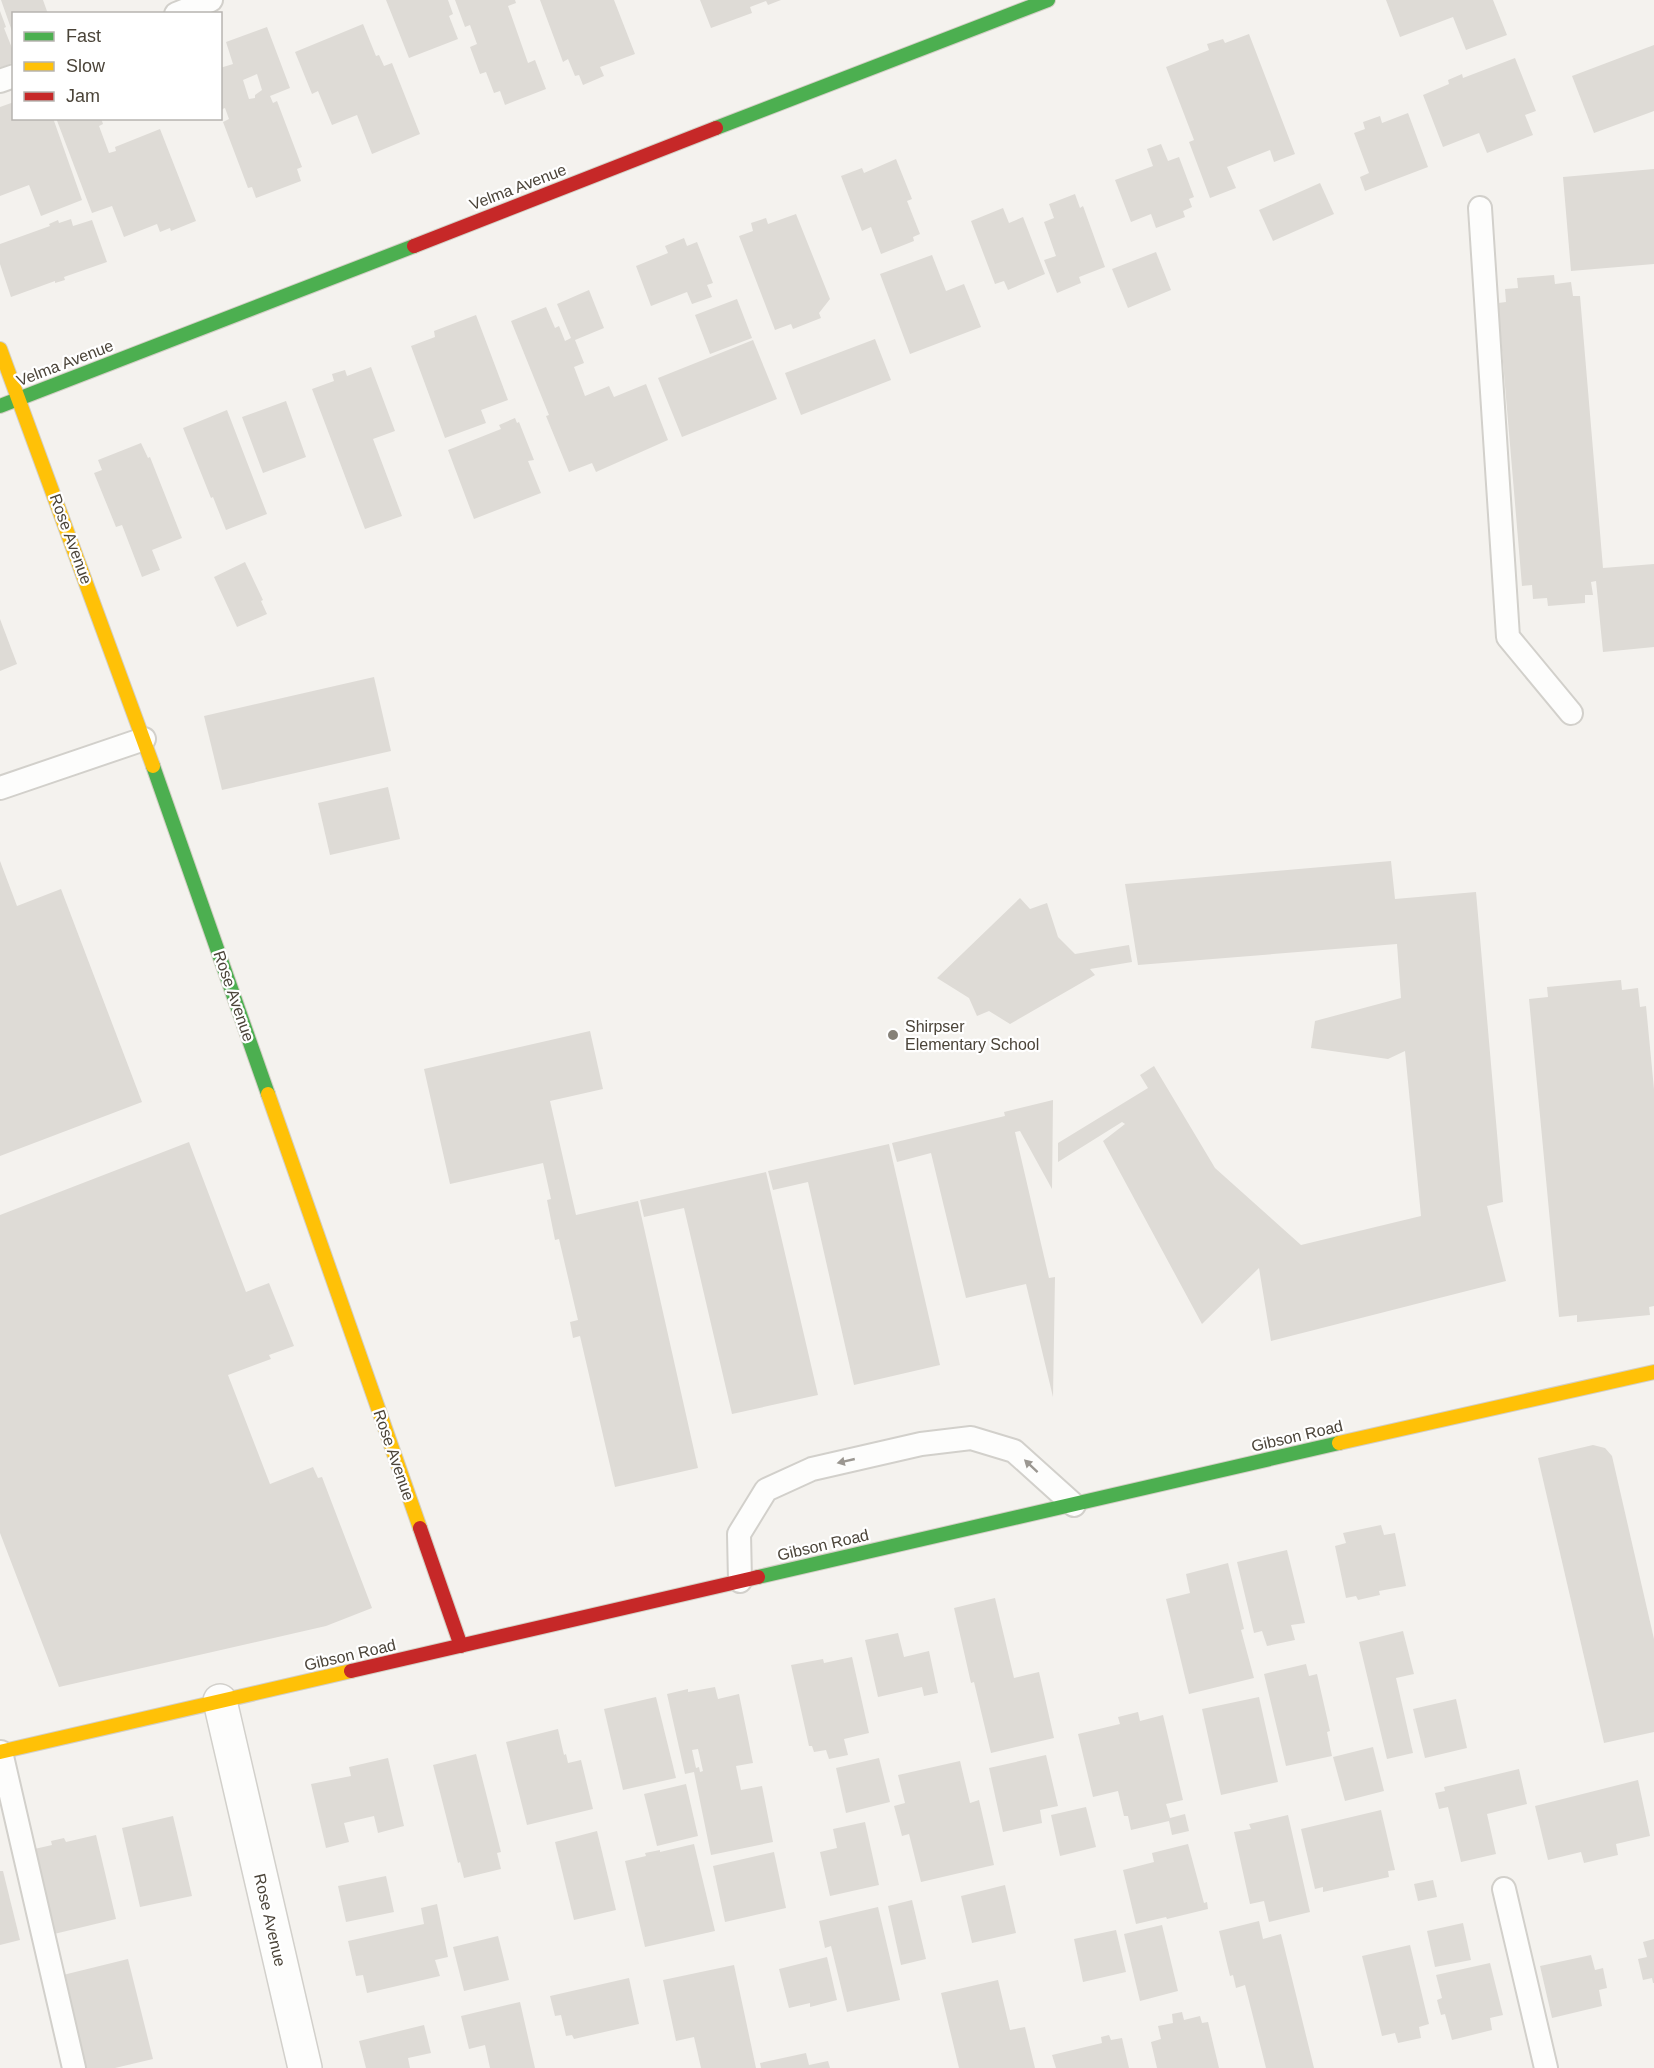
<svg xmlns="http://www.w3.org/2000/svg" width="1654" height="2068" viewBox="0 0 1654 2068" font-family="Arial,sans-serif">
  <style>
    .building { fill: #dedbd6; fill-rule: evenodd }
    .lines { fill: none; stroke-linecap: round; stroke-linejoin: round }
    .lane-casing { stroke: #d2d0cb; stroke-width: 26 }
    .street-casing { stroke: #d2d0cb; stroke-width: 36 }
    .fast-casing { stroke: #d3cfc5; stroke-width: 16 }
    .slow-casing { stroke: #d3cfc5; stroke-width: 16 }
    .jam-casing { stroke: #d3cfc5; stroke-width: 16 }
    .lane { stroke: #fdfdfc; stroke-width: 22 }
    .street { stroke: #fdfdfc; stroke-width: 33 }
    .fast { stroke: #4caf50; stroke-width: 14 }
    .slow { stroke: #ffc107; stroke-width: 14 }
    .jam { stroke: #c62828; stroke-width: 14 }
    .oneway { fill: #9b9791 }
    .poi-dot { fill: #868178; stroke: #fff; stroke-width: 2 }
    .labels { text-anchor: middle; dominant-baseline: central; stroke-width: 4.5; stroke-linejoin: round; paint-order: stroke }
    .street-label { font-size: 16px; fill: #4b4439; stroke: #fff }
    .poi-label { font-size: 16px; fill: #4b4439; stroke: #fff; text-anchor: start }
  </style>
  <rect width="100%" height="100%" fill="#f4f2ee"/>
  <g class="building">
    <path d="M1 0H43L48 14H14L13 34Z"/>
    <path d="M386 0H448L453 14 449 16 458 39 409 58Z"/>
    <path d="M455 0H515L516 3 508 6 528 63 535 60 546 89 505 105 500 91 494 93 486 72 480 74 470 47 477 44 470 25 465 27Z"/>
    <path d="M540 0H614L635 54 600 67 604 76 583 85 579 75 575 76 568 59 563 62Z"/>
    <path d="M700 0H781L768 5 766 1 750 7 752 13 711 28Z"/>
    <path d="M1386 0H1493L1507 35 1466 50 1453 17 1400 37Z"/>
    <path d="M0 11 6 27 4 28 14 53V62L0 68Z"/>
    <path d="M363 24 376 56 379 55 384 66 392 63 420 134 372 154 357 115 332 125 318 91 312 94 295 52Z"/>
    <path d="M267 27 290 88 270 96 273 103 277 101 302 167 297 169 301 181 256 198 252 187 248 188 223 122 229 119 225 108 220 110V68L233 64 226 42ZM257 74 262 90 255 95V98L249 99 243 80Z"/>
    <path d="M1249 34 1295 154 1274 162 1270 150 1227 167 1236 188 1210 198 1189 142 1194 140 1166 67 1209 50 1207 44 1223 39 1225 43Z"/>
    <path d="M1654 45V111L1594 133 1572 76Z"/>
    <path d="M1515 58 1536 111 1525 115 1533 135 1487 153 1479 133 1443 147 1423 95 1449 84 1448 80 1462 74 1463 78Z"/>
    <path d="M14 102V118H53L82 200 41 216 29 185 0 196V107Z"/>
    <path d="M1408 113 1428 167 1365 191 1360 177 1369 173 1354 133 1365 129 1363 122 1380 116 1382 123Z"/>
    <path d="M56 118H101L103 124 99 126 109 153 116 151 115 147 160 129 196 221 171 231 170 228 160 232 157 224 124 237 112 206 92 213Z"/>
    <path d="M1161 144 1168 161 1179 157 1194 197 1189 199 1192 207 1183 211 1185 217 1156 228 1151 214 1131 222 1115 180 1153 166 1147 149Z"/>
    <path d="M896 159 912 199 907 201 920 234 913 237 914 241 881 254 871 227 862 231 841 176 862 168 864 173Z"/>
    <path d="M1654 169V264L1571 271 1563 177Z"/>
    <path d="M1320 183 1334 214 1273 241 1259 210Z"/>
    <path d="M1075 194 1080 208 1083 206 1105 267 1079 277 1081 283 1057 293 1044 260 1056 256 1044 222 1054 218 1049 204Z"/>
    <path d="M1003 208 1009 223 1023 217 1045 274 1008 290 1004 281 995 284 971 221Z"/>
    <path d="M796 214 830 299 819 313 821 318 793 329 791 324 775 330 739 236 753 231 751 223 766 218 768 224Z"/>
    <path d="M71 219 73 226 92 220 107 262 64 277 65 280 55 283V281L11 297 0 264V244L50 226 49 224 58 220 59 223Z"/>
    <path d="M684 238 687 246 697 242 713 283 707 285 712 297 692 304 687 292 651 306 636 266 668 253 665 246Z"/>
    <path d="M1156 252 1171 290 1128 308 1112 269Z"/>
    <path d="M932 255 946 291 964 284 981 327 910 354 880 274Z"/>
    <path d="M1554 275 1555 284 1571 282 1573 296H1580L1603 568 1654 564V647L1603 652 1596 581 1591 582 1593 595H1585V603L1548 606 1547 598 1533 599 1532 585 1522 586 1498 303 1506 302 1505 289 1518 288 1517 278Z"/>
    <path d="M589 290 604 328 575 340 584 363 574 367 585 396 609 386 614 397 646 384 668 440 596 472 592 463 569 472 546 416 549 415 511 321 546 307 555 328 559 326 565 341 571 338 557 304Z"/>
    <path d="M737 299 752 338 710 354 695 315Z"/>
    <path d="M476 315 508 400 481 410 486 423 445 438 411 346 435 337 434 331Z"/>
    <path d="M875 339 891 380 801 415 785 373Z"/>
    <path d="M753 340 777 399 682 437 658 378Z"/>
    <path d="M371 367 395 431 373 439 402 516 365 529 312 389 334 381 332 374 345 370 347 376Z"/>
    <path d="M286 401 306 457 263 473 242 417Z"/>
    <path d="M227 410 267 514 226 530 213 497 211 498 183 428Z"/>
    <path d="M515 418 517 423 519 422 534 460 528 461 541 493 474 519 448 450 501 429 499 425Z"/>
    <path d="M141 443 148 458 150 457 182 538 152 550 160 570 142 577 122 525 116 527 94 473 102 470 98 460Z"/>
    <path d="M245 562 263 600 261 601 267 614 237 627 214 577Z"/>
    <path d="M0 619 17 664 0 671Z"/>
    <path d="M374 677 391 751 222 790 204 716Z"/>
    <path d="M388 787 400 839 330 855 318 803Z"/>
    <path d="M0 861 17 906 61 889 142 1102 0 1156Z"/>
    <path d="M1391 861 1395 899 1476 892 1503 1202 1487 1206 1506 1281 1271 1341 1259 1268 1202 1324 1103 1141 1125 1124 1122 1122 1058 1162V1143L1148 1088 1140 1075 1154 1066 1215 1168 1301 1245 1421 1216 1405 1051 1388 1059 1311 1048 1315 1021 1401 998 1397 944 1138 965 1125 884Z"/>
    <path d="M1020 898 1030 909 1047 903 1058 937 1075 954 1129 945 1132 962 1090 969 1095 975 1010 1024 989 1011 977 1016 969 998 937 978Z"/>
    <path d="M1621 980 1622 990 1638 988 1640 1007 1646 1006 1654 1089V1306L1649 1307 1650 1315 1577 1322V1315L1559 1317 1529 999 1548 997 1547 987Z"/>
    <path d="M590 1031 603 1089 550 1101 576 1215 638 1201 698 1468 615 1487 580 1336 573 1338 570 1322 578 1320 559 1239 555 1240 547 1200 551 1199 543 1163 450 1184 424 1069Z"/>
    <path d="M1053 1100 1052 1189 1020 1131 1015 1132 1049 1278 1055 1277 1053 1397 1026 1284 966 1298 931 1153 897 1162 892 1143 1005 1116 1004 1112Z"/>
    <path d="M189 1142 246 1292 269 1283 294 1346 269 1355 271 1359 228 1375 270 1484 313 1467 318 1478 322 1477 372 1608 326 1626 59 1687 0 1533V1215Z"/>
    <path d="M889 1144 940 1365 854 1385 808 1182 773 1190 768 1171Z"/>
    <path d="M766 1172 818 1395 732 1414 684 1208 644 1217 640 1200Z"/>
    <path d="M1593 1445 1605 1448 1612 1456 1654 1639V1732L1604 1743 1538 1458Z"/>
    <path d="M1381 1525 1384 1535 1395 1533 1406 1586 1379 1591 1380 1595 1358 1600 1356 1596 1346 1598 1335 1546 1346 1543 1343 1533Z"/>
    <path d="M1287 1550 1305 1623 1291 1625 1295 1640 1267 1646 1262 1631 1254 1633 1237 1562Z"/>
    <path d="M1228 1563 1244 1629 1241 1630 1254 1678 1189 1694 1166 1599 1190 1593 1186 1574Z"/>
    <path d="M995 1598 1014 1678 1039 1672 1054 1738 991 1753 974 1682 971 1683 954 1608Z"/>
    <path d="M1403 1631 1414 1674 1396 1678 1413 1753 1387 1759 1359 1642Z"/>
    <path d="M898 1633 904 1657 929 1651 938 1693 924 1696 922 1687 878 1697 865 1640Z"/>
    <path d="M852 1657 869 1733 844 1739 848 1755 829 1759 826 1750 814 1752 812 1746H809L791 1665 823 1659 824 1663Z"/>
    <path d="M1306 1664 1309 1676 1317 1674 1330 1731 1327 1732 1332 1756 1286 1766 1264 1674Z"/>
    <path d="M715 1687 718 1699 739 1694 753 1763 736 1766 741 1790 762 1786 773 1842 711 1855 694 1772 685 1774 667 1694 688 1689V1692ZM698 1749 703 1771 700 1772 699 1767 696 1768 692 1750Z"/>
    <path d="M656 1697 676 1778 623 1790 604 1709Z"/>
    <path d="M1259 1697 1278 1782 1221 1795 1202 1709Z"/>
    <path d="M1456 1699 1467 1748 1425 1758 1413 1709Z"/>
    <path d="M1138 1712 1140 1721 1163 1715 1183 1800 1166 1804 1170 1818 1185 1814 1189 1831 1172 1835 1169 1821 1131 1830 1128 1816H1124L1118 1791 1093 1797 1078 1734 1120 1724 1118 1717Z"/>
    <path d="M558 1729 564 1755 566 1754 568 1763 581 1760 593 1809 527 1825 506 1742Z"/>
    <path d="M1373 1747 1384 1791 1345 1801 1333 1757Z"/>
    <path d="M476 1754 501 1852 497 1853 501 1869 464 1878 460 1862 458 1863 433 1765Z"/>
    <path d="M1046 1755 1058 1806 1040 1810 1042 1823 1003 1832 989 1768Z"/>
    <path d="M388 1758 404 1826 378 1833 374 1816 344 1823 349 1842 326 1848 311 1784 351 1776 349 1767Z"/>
    <path d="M879 1758 890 1802 846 1813 836 1768Z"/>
    <path d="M960 1761 970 1803 979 1800 994 1865 921 1882 909 1834 902 1836 894 1806 905 1803 898 1775Z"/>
    <path d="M1519 1769 1527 1804 1487 1814 1496 1854 1461 1862 1448 1807 1439 1809 1435 1793 1445 1791 1444 1787Z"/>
    <path d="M1638 1780 1650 1836 1616 1844 1618 1855 1584 1863 1581 1852 1548 1860 1535 1806Z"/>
    <path d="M686 1784 698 1836 657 1846 644 1794Z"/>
    <path d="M1086 1807 1096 1847 1060 1856 1051 1815Z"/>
    <path d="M1381 1810 1395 1870 1388 1871 1389 1877 1323 1892V1887L1315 1889 1301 1829Z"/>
    <path d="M1288 1815 1310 1912 1269 1922 1264 1901 1250 1904 1234 1832 1251 1829 1249 1824Z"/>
    <path d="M173 1816 192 1896 140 1907 122 1828Z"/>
    <path d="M865 1822 879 1885 830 1896 820 1852 837 1848 833 1829Z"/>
    <path d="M597 1831 616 1910 574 1920 555 1842Z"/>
    <path d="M96 1835 116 1919 50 1935 30 1850 52 1845 51 1841 64 1838 66 1842Z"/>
    <path d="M694 1844 715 1931 645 1947 625 1861 646 1856 645 1853 660 1850V1852Z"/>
    <path d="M1188 1844 1204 1903 1207 1902 1208 1909 1167 1919 1166 1917 1136 1924 1123 1870 1154 1862 1152 1853Z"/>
    <path d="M774 1852 786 1908 725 1922 713 1866Z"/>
    <path d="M0 1871H3L20 1940 0 1945Z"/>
    <path d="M386 1876 394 1912 346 1922 338 1886Z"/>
    <path d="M1433 1880 1437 1897 1418 1901 1414 1884Z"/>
    <path d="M1005 1885 1016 1933 972 1943 961 1896Z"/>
    <path d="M912 1900 926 1959 901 1965 888 1906Z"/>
    <path d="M437 1904 448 1957 435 1960 440 1976 367 1993 363 1975 356 1976 348 1941 424 1924 421 1908Z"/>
    <path d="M878 1907 900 2000 847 2012 831 1946 825 1948 819 1921Z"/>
    <path d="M1259 1921 1263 1939 1281 1934 1314 2068H1266L1245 1985 1236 1988 1233 1975 1230 1976 1219 1931Z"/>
    <path d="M1463 1923 1471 1960 1435 1967 1427 1931Z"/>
    <path d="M1162 1925 1178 1991 1140 2001 1124 1934Z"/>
    <path d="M1116 1930 1126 1972 1083 1982 1074 1939Z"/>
    <path d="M498 1936 509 1980 464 1991 453 1947Z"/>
    <path d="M1654 1939V1983H1653L1652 1978 1643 1980 1638 1959 1647 1957 1643 1942Z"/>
    <path d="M1410 1945 1429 2024 1419 2027 1421 2038 1398 2043 1395 2033 1382 2036 1362 1956Z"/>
    <path d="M1591 1955 1595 1970 1603 1968 1607 1988 1599 1990 1602 2006 1552 2018 1540 1966Z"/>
    <path d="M827 1957 837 2000 810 2007V2003L789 2008 779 1969Z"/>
    <path d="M128 1959 153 2059 115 2068H86L63 1975Z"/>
    <path d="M1490 1963 1503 2015 1490 2018 1492 2030 1452 2040 1445 2014 1441 2015 1437 2000 1442 1998 1436 1975Z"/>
    <path d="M734 1965 756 2068H701L694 2037 676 2041 663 1980Z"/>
    <path d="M629 1978 639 2024 574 2039 572 2035 566 2036 561 2015 555 2016 550 1996Z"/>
    <path d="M998 1980 1010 2030 1025 2027 1035 2068H959L941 1993Z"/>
    <path d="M520 2002 535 2068H490L485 2045 469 2049 461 2016Z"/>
    <path d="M1182 2012 1184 2020 1200 2016 1202 2023 1208 2022 1219 2068H1157L1151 2042 1161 2039 1158 2026 1173 2023 1172 2014Z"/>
    <path d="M424 2025 431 2053 408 2058 410 2068H366L359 2041Z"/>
    <path d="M1109 2035 1111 2040 1122 2038 1129 2068H1056L1052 2055 1102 2043 1101 2037Z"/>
    <path d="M806 2053 809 2065 828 2061 830 2068H761L760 2063Z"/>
  </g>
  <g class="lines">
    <g class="lane-casing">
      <g id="lane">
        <path d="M176 14 211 0"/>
        <path d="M0 81 14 76"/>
        <path d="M1480 208 1508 637 1571 713"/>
        <path d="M0 788 144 739"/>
        <path d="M740 1581 739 1534 766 1490 812 1469 921 1444 971 1438 1014 1451 1074 1505"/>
        <path d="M1 1752 74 2068"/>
        <path d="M1504 1889 1546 2068"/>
      </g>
    </g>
    <g class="street-casing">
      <path id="street" d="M220 1701 305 2068"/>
    </g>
    <g class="fast-casing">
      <g id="fast">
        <path d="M716 128 1048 0"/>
        <path d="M0 406 414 246"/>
        <path d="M153 766 268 1094"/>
        <path d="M758 1577 1339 1443"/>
      </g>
    </g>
    <g class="slow-casing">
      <g id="slow">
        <path d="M0 349 153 766"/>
        <path d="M268 1094 420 1528"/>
        <path d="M1339 1443 1654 1372"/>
        <path d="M0 1752 351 1671"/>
      </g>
    </g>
    <g class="jam-casing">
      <g id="jam">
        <path d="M414 246 716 128"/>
        <path d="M420 1528 461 1646"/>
        <path d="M351 1671 758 1577"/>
      </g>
    </g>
    <use href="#lane" class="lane"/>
    <use href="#street" class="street"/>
    <use href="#fast" class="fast"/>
    <use href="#slow" class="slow"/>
    <use href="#jam" class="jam"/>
  </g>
  <defs><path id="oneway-solid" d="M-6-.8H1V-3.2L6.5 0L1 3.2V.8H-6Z" transform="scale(1.5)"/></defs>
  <g class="oneway">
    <use href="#oneway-solid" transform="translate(846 1461) rotate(167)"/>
    <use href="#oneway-solid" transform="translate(1031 1466) rotate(-137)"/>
  </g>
  <circle class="poi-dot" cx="893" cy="1035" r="6"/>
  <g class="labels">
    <g class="street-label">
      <text transform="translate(518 187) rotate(-21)">Velma Avenue</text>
      <text transform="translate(65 363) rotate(-21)">Velma Avenue</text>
      <text transform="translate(71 539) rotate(70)">Rose Avenue</text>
      <text transform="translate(234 996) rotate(71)">Rose Avenue</text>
      <text transform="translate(1297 1436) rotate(-13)">Gibson Road</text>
      <text transform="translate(394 1455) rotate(71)">Rose Avenue</text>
      <text transform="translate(823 1545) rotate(-13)">Gibson Road</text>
      <text transform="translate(350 1655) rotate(-13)">Gibson Road</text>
      <text transform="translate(270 1920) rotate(77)">Rose Avenue</text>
    </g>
    <g class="poi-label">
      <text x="905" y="1026">Shirpser<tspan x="905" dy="18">Elementary School</tspan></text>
    </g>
  </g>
  <rect x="12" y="12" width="210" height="108" fill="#ffffff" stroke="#b7b4b0" stroke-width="1.5"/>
  <rect x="24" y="32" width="30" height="9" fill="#4caf50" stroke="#b7b4b0" stroke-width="1.5"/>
  <text x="66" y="42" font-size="18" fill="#4b4439">Fast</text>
  <rect x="24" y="62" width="30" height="9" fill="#ffc107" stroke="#b7b4b0" stroke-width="1.5"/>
  <text x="66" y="72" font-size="18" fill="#4b4439">Slow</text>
  <rect x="24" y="92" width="30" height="9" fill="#c62828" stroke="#b7b4b0" stroke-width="1.5"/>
  <text x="66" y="102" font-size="18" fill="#4b4439">Jam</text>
</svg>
